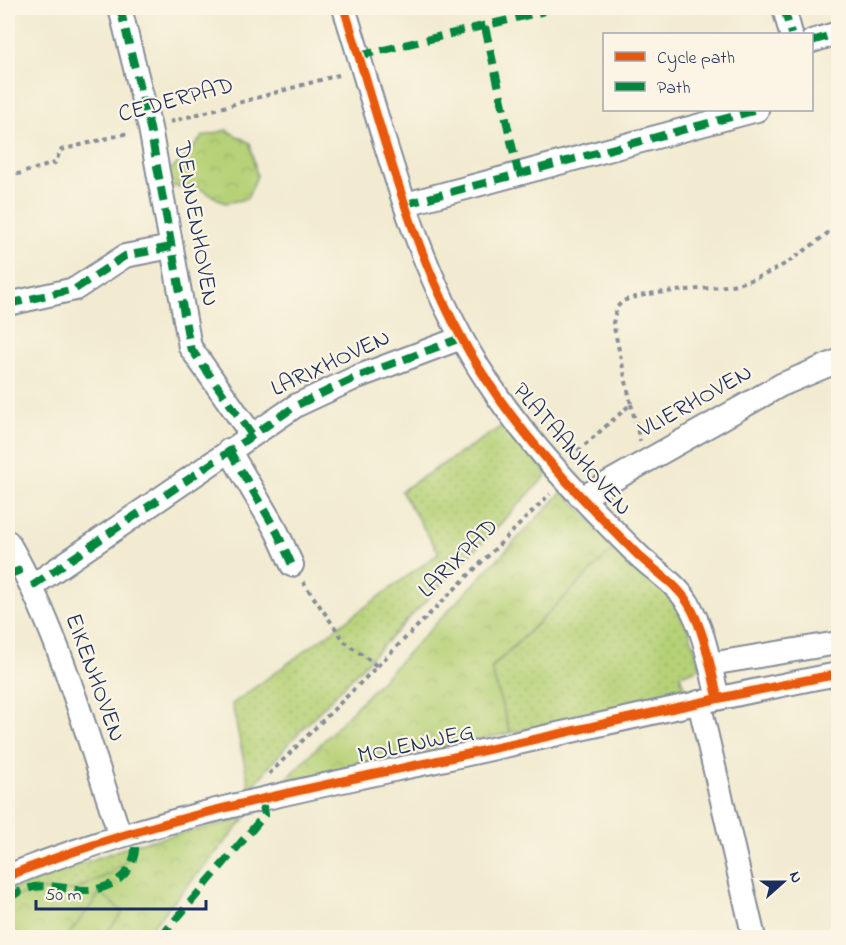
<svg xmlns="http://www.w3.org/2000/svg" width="846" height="945" viewBox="0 0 846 945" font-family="'Indie Flower',sans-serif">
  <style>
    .grass { fill: url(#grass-dots); stroke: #68806a; stroke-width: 1.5 }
    .park { fill: url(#park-crowns); stroke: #68806a; stroke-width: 1.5 }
    .pitch { fill: #b6d177; stroke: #68806a; stroke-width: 1.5 }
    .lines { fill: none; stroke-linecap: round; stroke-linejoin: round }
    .minor-casing { stroke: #868d98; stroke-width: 26 }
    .path { stroke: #868d98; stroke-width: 4; stroke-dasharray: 4.5 4.5; stroke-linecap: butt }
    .minor { stroke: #fff; stroke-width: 22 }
    .quiet { stroke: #00873e; stroke-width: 8; stroke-dasharray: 15 8; stroke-linecap: butt }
    .cycleway-casing { stroke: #fcf5e5; stroke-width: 13 }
    .cycleway { stroke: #e8590c; stroke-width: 9 }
    .labels { text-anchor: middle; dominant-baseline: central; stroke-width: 4.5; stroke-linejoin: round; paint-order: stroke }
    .street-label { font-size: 24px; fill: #1b2f5e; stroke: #fcf5e5 }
  </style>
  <defs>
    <pattern id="grass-dots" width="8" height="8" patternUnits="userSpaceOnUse" patternTransform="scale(1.5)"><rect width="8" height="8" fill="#b6d177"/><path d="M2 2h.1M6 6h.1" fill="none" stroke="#9cb469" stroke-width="1.8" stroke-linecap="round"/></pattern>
    <pattern id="park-crowns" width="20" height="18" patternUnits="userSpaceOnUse" patternTransform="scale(1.5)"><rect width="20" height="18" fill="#b6d177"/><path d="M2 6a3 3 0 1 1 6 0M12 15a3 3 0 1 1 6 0" fill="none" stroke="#9cb469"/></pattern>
  </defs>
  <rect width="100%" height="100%" fill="#fcf5e5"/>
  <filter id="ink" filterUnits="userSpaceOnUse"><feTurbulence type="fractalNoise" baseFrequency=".0167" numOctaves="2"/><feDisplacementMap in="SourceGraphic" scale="12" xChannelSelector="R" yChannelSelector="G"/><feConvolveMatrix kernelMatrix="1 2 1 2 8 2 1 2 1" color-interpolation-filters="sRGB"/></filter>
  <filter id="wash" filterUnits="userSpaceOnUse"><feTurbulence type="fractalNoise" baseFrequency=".008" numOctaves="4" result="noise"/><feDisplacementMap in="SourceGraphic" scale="24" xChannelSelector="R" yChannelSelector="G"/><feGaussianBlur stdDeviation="1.35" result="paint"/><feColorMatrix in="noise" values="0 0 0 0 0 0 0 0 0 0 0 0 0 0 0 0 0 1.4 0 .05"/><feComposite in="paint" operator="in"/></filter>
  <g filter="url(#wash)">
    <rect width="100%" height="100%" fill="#f2ebd1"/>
    <g class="grass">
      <path d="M507 423 548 474 287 745 250 790 232 704 439 553 401 491Z"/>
      <path d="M616 547 650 574 683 612 701 668 680 675 688 698 510 733 491 669Z"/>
      <path d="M135 844 129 858 110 874 75 890H36L8 899V891Z"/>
    </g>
    <g class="park">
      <path d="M226 130 250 143 257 176 247 199 225 203 199 188 166 186 164 174 183 160 202 137Z"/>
      <path d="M563 491 616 547 491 668 510 733 284 782Z"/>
      <path d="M245 819 143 937 8 938V899L36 890H75L110 874 129 858 135 844Z"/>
    </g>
    <path class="pitch" d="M101 893 123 912 103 937H71L68 935Z"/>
  </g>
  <g filter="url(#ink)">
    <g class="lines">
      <g class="minor-casing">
        <g id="minor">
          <path d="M120 8 150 128 190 347 251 434"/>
          <path d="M344 8C384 133 414 271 488 382 529 445 583 500 636 553 653 570 675 582 688 603 705 631 710 667 718 698"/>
          <path d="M784 8 791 34"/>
          <path d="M812 41 838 33"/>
          <path d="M406 204 757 110"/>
          <path d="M8 304 75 289 125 256 171 247"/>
          <path d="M229 450 277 532 292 565"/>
          <path d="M583 497 781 385 838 361"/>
          <path d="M8 542C60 632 87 737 120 835"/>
          <path d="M32 586 297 405 357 377 461 338"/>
          <path d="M710 664 838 643"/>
          <path d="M699 702 754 938"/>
          <path d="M8 876C148 819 297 791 445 759 576 731 706 699 838 674"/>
        </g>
      </g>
      <g class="path">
        <path d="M170 122 342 74"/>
        <path d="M8 177 55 163 61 150 128 133"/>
        <path d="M631 404 640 441"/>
        <path d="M571 457 631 404 613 323 617 307 623 301C658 288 700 292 736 284 777 275 807 249 838 225"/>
        <path d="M303 582 345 642 377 666"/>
        <path d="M269 774 550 494"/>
      </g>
      <use href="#minor" class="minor"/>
      <g class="quiet">
        <path d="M120 8 150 128 190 347 251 434"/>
        <path d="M784 8 791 34"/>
        <path d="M485 27 518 172"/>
        <path d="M812 41 838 33"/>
        <path d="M359 56 541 12 540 8"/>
        <path d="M406 204 757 110"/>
        <path d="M8 304 75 289 125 256 171 247"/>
        <path d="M229 450 277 532 292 565"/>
        <path d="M8 575 23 569"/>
        <path d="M32 586 297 405 357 377 461 338"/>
        <path d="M8 898C15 894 24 889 34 887 50 884 69 890 86 890 119 890 143 864 133 831"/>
        <path d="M160 938 262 818 265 814 261 799"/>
      </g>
      <g class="cycleway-casing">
        <g id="cycleway">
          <path d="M344 8C384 133 414 271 488 382 529 445 583 500 636 553 653 570 675 582 688 603 705 631 710 667 718 698"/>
          <path d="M8 876C148 819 297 791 445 759 576 731 706 699 838 674"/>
        </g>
      </g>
      <use href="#cycleway" class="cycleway"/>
    </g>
  </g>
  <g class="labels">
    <g class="street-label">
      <text transform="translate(176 101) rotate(-15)">CEDERPAD</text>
      <text transform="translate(195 224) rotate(80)">DENNENHOVEN</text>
      <text transform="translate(331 364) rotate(-25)">LARIXHOVEN</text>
      <text transform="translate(696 402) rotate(-29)">VLIERHOVEN</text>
      <text transform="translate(571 450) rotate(49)">PLATAANHOVEN</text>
      <text transform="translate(459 559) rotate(-45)">LARIXPAD</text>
      <text transform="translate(94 678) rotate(70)">EIKENHOVEN</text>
      <text transform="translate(416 745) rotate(-12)">MOLENWEG</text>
    </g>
  </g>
  <rect width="846" height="945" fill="none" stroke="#fcf5e5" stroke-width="30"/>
  <rect x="603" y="33" width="210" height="78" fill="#fcf5e5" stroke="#a2a6af" stroke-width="1.5"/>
  <rect x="615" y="52" width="30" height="9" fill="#e8590c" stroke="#a2a6af" stroke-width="1.5"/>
  <text x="657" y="63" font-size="18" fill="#1b2f5e">Cycle path</text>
  <rect x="615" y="82" width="30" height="9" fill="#00873e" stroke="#a2a6af" stroke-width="1.5"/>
  <text x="657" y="93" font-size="18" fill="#1b2f5e">Path</text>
  <g transform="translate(783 882) rotate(69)" stroke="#fcf5e5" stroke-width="4.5" paint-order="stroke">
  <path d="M0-4.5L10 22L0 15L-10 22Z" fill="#1b2f5e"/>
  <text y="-9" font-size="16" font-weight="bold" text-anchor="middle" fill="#1b2f5e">N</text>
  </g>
  <path d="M36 900v9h170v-9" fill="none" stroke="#1b2f5e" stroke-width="3"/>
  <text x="45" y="900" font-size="18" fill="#1b2f5e" stroke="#fcf5e5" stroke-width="4.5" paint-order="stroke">50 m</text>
</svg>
